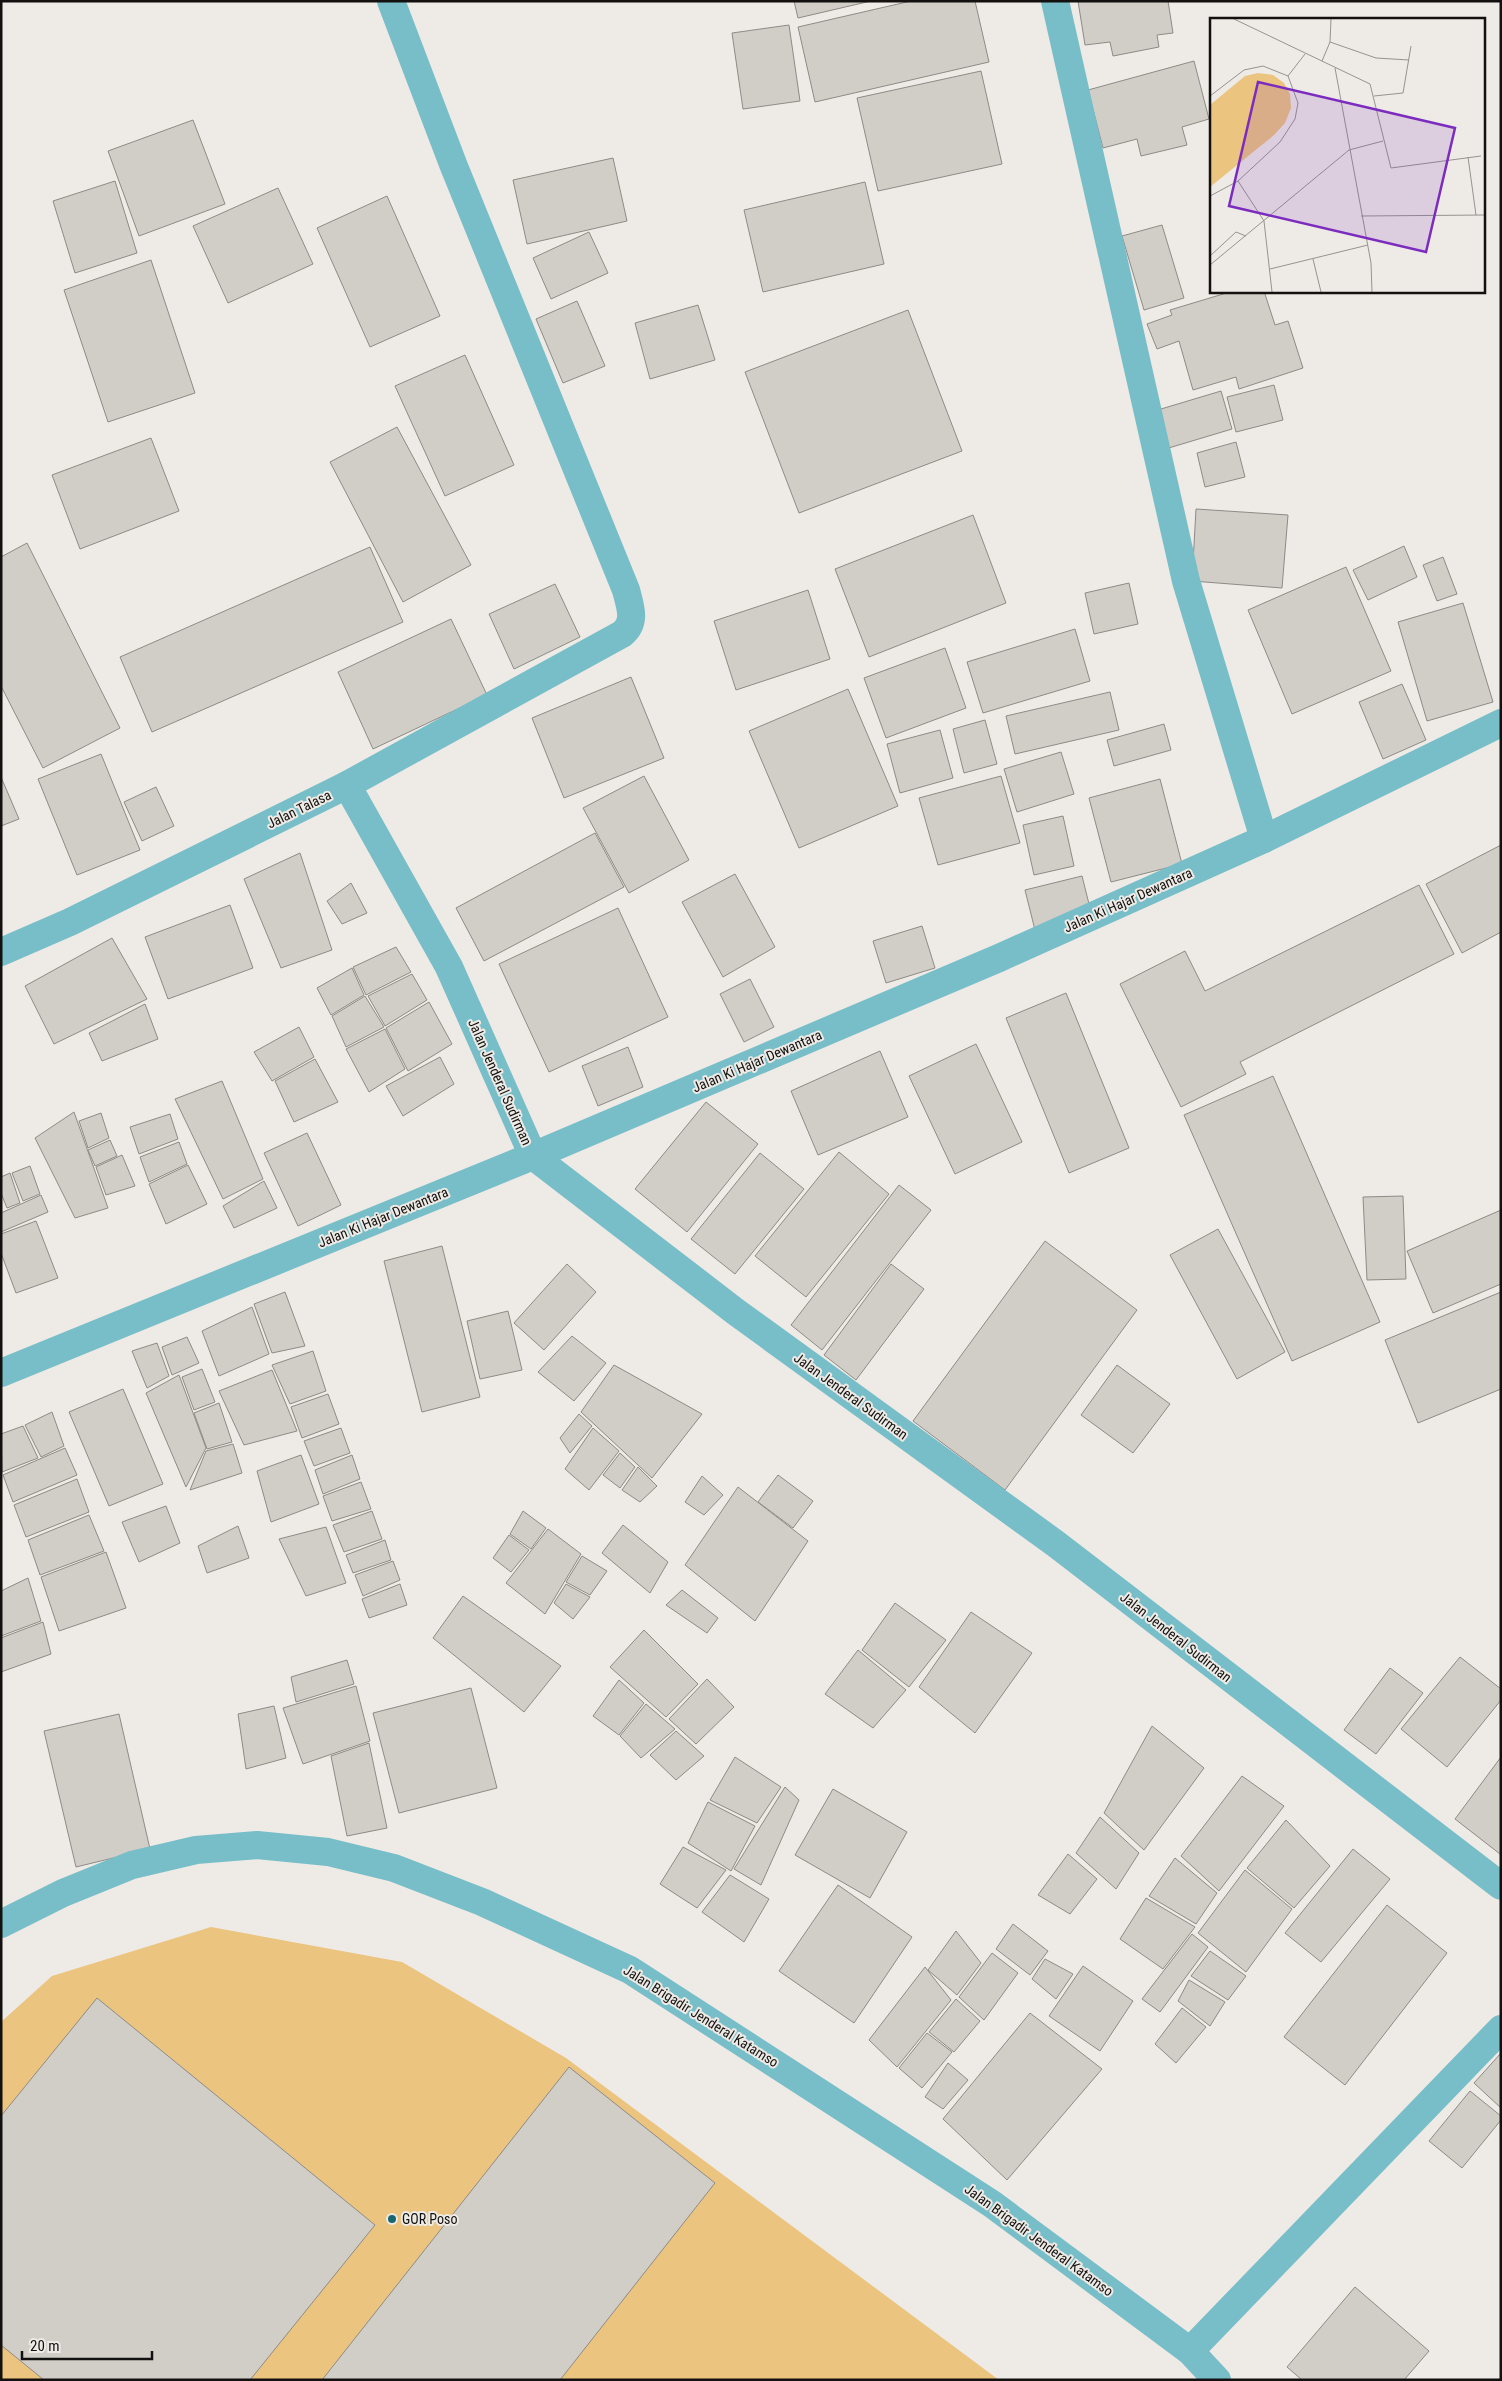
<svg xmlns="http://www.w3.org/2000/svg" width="1502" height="2381" viewBox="0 0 1502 2381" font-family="'Roboto Condensed',sans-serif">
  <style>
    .green { fill: #ebc480 }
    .building { fill: #d1cec8; stroke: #8e8b86 }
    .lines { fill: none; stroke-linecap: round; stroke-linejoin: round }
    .minor { stroke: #77bec9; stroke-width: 28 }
    .poi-dot { fill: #1a6670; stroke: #eeeae5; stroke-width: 2 }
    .labels { text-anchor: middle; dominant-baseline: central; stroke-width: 4; stroke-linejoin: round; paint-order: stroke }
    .street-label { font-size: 14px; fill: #121110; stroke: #eeeae5 }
    .poi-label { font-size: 14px; fill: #121110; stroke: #eeeae5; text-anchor: start }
    .inset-road { fill: none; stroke: #969390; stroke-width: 1 }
    .view { fill: #7b2cbf; fill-opacity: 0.15; stroke: #7b2cbf; stroke-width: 2.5 }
    .inset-edge { fill: none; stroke: #121110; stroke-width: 2.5 }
  </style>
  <rect width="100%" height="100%" fill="#eeeae5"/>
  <path class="green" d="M211 1927 402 1962 566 2058 999 2380H1V2022L52 1976Z"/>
  <g class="building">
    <path d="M794 1H871L798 18Z"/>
    <path d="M911 1H975L989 62 815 102 798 27Z"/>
    <path d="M1078 1H1168L1173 33 1157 35 1159 47 1113 56 1110 42 1085 45Z"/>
    <path d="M789 25 800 101 743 109 732 33Z"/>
    <path d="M1194 61 1209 119 1182 127 1187 145 1141 156 1137 139 1103 148 1088 90Z"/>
    <path d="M981 71 1002 164 878 191 857 98Z"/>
    <path d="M193 120 225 204 139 236 108 151Z"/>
    <path d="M613 158 627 221 527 244 513 180Z"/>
    <path d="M115 181 137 253 75 273 53 201Z"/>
    <path d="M865 182 884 264 763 292 744 210Z"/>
    <path d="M278 188 313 264 228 303 193 226Z"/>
    <path d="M387 196 440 316 370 347 317 228Z"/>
    <path d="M1162 225 1184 298 1144 310 1122 236Z"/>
    <path d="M589 232 608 273 551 299 533 258Z"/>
    <path d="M151 260 195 393 108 422 64 290Z"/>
    <path d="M1233 291H1264L1275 325 1288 321 1303 368 1239 389 1236 377 1193 390 1179 341 1157 349 1147 324 1172 315 1170 310Z"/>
    <path d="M577 301 605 366 563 383 536 319Z"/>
    <path d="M698 305 715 360 650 379 635 323Z"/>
    <path d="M908 310 962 451 799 513 745 372Z"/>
    <path d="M465 355 514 465 445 496 395 386Z"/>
    <path d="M1274 385 1283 420 1236 432 1227 397Z"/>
    <path d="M1221 391 1232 429 1162 450 1151 412Z"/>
    <path d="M397 427 471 565 403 602 330 462Z"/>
    <path d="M151 438 179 511 80 549 52 475Z"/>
    <path d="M1236 442 1245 477 1205 487 1197 453Z"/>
    <path d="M1196 509 1288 515 1282 588 1192 581Z"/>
    <path d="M973 515 1006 603 869 657 835 569Z"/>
    <path d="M27 543 120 728 43 768 1 686V557Z"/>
    <path d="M1404 546 1417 577 1368 600 1353 570Z"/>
    <path d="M370 547 403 622 152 732 120 657Z"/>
    <path d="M1443 557 1457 594 1437 601 1423 565Z"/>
    <path d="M1346 567 1391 671 1292 714 1248 610Z"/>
    <path d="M1129 583 1138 624 1094 634 1085 593Z"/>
    <path d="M555 584 580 637 514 669 489 614Z"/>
    <path d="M808 590 830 659 736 690 714 621Z"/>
    <path d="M1463 603 1493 702 1427 721 1398 622Z"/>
    <path d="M451 619 487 695 373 749 338 672Z"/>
    <path d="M1075 629 1090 681 983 713 967 662Z"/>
    <path d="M945 648 966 708 886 738 864 678Z"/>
    <path d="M631 677 664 758 564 798 532 718Z"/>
    <path d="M1402 684 1426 740 1383 759 1359 702Z"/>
    <path d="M848 689 898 806 799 848 749 731Z"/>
    <path d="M1110 692 1119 730 1015 754 1006 716Z"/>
    <path d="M985 720 997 764 964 773 953 729Z"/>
    <path d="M1164 724 1171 750 1114 766 1107 740Z"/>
    <path d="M940 730 953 778 900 793 887 744Z"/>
    <path d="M1061 752 1074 794 1017 812 1004 769Z"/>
    <path d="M101 754 140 850 77 875 38 779Z"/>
    <path d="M644 776 689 860 629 893 583 808Z"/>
    <path d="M1001 776 1020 843 938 865 919 798Z"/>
    <path d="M1 777 19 819 1 826Z"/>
    <path d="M1160 779 1182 864 1111 882 1089 798Z"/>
    <path d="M156 787 174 826 142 841 124 802Z"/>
    <path d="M1063 816 1074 866 1034 875 1023 825Z"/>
    <path d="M595 833 624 887 484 961 456 908Z"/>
    <path d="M1501 845V932L1462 953 1426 884Z"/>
    <path d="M300 853 332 950 281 968 244 879Z"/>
    <path d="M735 874 775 947 723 977 682 902Z"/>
    <path d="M1082 876 1092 916 1035 930 1025 890Z"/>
    <path d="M351 883 367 913 342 924 327 901Z"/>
    <path d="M1419 885 1454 954 1240 1062 1246 1074 1181 1107 1120 984 1185 951 1205 991Z"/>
    <path d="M230 905 253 968 168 999 145 937Z"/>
    <path d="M618 908 668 1017 549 1072 499 964Z"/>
    <path d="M922 926 935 968 886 983 873 941Z"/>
    <path d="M112 938 147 999 54 1044 25 986Z"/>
    <path d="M396 947 411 972 366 995 353 967Z"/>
    <path d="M352 968 364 995 331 1015 317 988Z"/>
    <path d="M412 974 427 1000 385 1026 368 996Z"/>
    <path d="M750 979 774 1027 744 1042 720 994Z"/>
    <path d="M1066 993 1129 1148 1069 1173 1006 1018Z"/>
    <path d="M365 996 384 1027 346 1047 332 1016Z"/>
    <path d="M429 1002 452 1044 408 1071 386 1028Z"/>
    <path d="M145 1004 158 1039 102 1061 89 1033Z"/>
    <path d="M299 1027 314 1057 272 1081 254 1052Z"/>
    <path d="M385 1029 405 1069 369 1092 346 1049Z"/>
    <path d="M976 1044 1022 1142 955 1174 909 1076Z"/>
    <path d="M628 1047 643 1087 598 1106 582 1066Z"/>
    <path d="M880 1051 908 1117 818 1155 791 1091Z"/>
    <path d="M440 1057 454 1084 403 1116 386 1086Z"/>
    <path d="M315 1059 338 1102 294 1122 275 1081Z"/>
    <path d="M1273 1076 1380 1322 1292 1361 1184 1115Z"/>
    <path d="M222 1081 263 1179 223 1199 175 1099Z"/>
    <path d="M706 1102 758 1144 687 1232 635 1189Z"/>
    <path d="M74 1112 108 1208 75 1218 35 1138Z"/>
    <path d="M101 1113 109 1138 88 1148 79 1121Z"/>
    <path d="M170 1114 178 1139 139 1154 130 1127Z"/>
    <path d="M307 1133 341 1205 298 1226 264 1153Z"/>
    <path d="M110 1140 117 1156 95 1166 88 1150Z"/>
    <path d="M179 1142 187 1164 149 1182 140 1157Z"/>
    <path d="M839 1152 889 1194 806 1297 755 1256Z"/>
    <path d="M760 1153 804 1189 735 1274 691 1239Z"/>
    <path d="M122 1155 135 1186 106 1195 96 1167Z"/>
    <path d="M188 1165 207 1204 166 1224 149 1184Z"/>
    <path d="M30 1166 40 1194 23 1201 12 1173Z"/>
    <path d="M10 1173 20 1203 7 1208 1 1193V1177Z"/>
    <path d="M264 1181 277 1208 234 1228 223 1206Z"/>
    <path d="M899 1185 931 1210 822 1350 791 1325Z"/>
    <path d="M41 1195 48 1212 1 1232V1213Z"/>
    <path d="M1403 1196 1406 1279 1367 1280 1363 1197Z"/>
    <path d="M1501 1210V1284L1433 1313 1407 1251Z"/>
    <path d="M36 1221 58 1278 16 1293 1 1253V1234Z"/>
    <path d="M1218 1229 1285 1352 1237 1379 1170 1255Z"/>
    <path d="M1045 1241 1137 1310 1005 1490 913 1421Z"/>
    <path d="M442 1246 480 1397 422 1412 384 1261Z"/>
    <path d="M567 1264 596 1292 544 1350 514 1323Z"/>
    <path d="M891 1264 924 1289 856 1380 824 1355Z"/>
    <path d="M285 1292 305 1346 272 1353 254 1304Z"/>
    <path d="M1501 1292V1389L1418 1423 1385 1340Z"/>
    <path d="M252 1307 269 1354 219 1376 202 1331Z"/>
    <path d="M508 1311 522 1370 480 1379 467 1321Z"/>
    <path d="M572 1336 606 1363 574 1401 538 1372Z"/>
    <path d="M187 1337 199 1363 172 1375 162 1347Z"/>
    <path d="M157 1343 169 1376 147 1388 132 1351Z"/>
    <path d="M313 1351 326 1391 290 1404 272 1365Z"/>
    <path d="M614 1365 702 1414 652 1478 581 1412Z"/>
    <path d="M1117 1365 1170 1404 1133 1453 1081 1415Z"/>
    <path d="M202 1369 215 1402 194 1410 182 1377Z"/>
    <path d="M272 1370 297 1431 244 1445 219 1391Z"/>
    <path d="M179 1375 206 1448 186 1487 146 1393Z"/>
    <path d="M123 1389 163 1484 109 1506 69 1412Z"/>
    <path d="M328 1394 339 1424 302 1438 291 1407Z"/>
    <path d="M219 1403 232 1442 207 1449 194 1413Z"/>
    <path d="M52 1412 64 1446 41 1457 25 1425Z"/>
    <path d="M579 1414 592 1426 570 1453 560 1438Z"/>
    <path d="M23 1426 38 1458 2 1472 1 1434Z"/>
    <path d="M341 1428 350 1453 314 1466 304 1441Z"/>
    <path d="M593 1428 619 1451 589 1490 565 1469Z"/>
    <path d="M233 1444 242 1473 190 1490 206 1451Z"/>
    <path d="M65 1448 77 1475 13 1502 3 1475Z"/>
    <path d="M620 1453 635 1467 620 1488 603 1475Z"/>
    <path d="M301 1455 319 1504 271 1522 257 1471Z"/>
    <path d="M352 1455 360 1479 323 1494 315 1470Z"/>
    <path d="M638 1467 657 1486 640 1502 622 1490Z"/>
    <path d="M778 1475 813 1501 793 1528 758 1502Z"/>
    <path d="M702 1476 723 1495 704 1515 685 1502Z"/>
    <path d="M77 1479 89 1512 26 1537 14 1505Z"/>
    <path d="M361 1482 371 1509 332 1521 323 1496Z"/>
    <path d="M738 1487 808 1541 755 1621 685 1565Z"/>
    <path d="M166 1506 180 1543 139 1562 122 1522Z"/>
    <path d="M372 1511 382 1539 344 1552 333 1525Z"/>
    <path d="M523 1511 546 1528 531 1549 510 1534Z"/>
    <path d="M89 1515 104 1551 40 1575 28 1540Z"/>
    <path d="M623 1525 668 1562 650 1593 602 1553Z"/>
    <path d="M238 1526 249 1558 207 1573 198 1546Z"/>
    <path d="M326 1527 346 1583 306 1596 279 1539Z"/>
    <path d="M548 1529 581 1554 545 1614 506 1583Z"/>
    <path d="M509 1535 529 1550 511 1572 493 1558Z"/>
    <path d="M385 1540 391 1560 353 1573 346 1555Z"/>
    <path d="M106 1552 126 1608 59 1631 41 1577Z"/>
    <path d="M582 1556 607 1571 590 1595 566 1582Z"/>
    <path d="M393 1561 400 1580 363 1596 355 1575Z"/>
    <path d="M28 1578 41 1621 1 1636V1591Z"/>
    <path d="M400 1584 407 1605 369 1618 362 1599Z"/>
    <path d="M566 1584 590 1597 573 1619 554 1603Z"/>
    <path d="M682 1590 718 1618 707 1633 666 1605Z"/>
    <path d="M463 1596 561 1666 524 1712 433 1638Z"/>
    <path d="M895 1603 946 1640 909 1687 862 1650Z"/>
    <path d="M971 1612 1032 1653 975 1733 919 1687Z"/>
    <path d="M43 1622 51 1654 1 1672V1638Z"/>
    <path d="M644 1630 698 1684 666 1717 610 1667Z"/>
    <path d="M858 1650 906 1690 873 1728 825 1694Z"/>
    <path d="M1460 1657 1501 1689V1700L1447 1767 1401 1729Z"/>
    <path d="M347 1660 354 1684 296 1702 291 1677Z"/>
    <path d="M1390 1668 1423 1693 1376 1754 1344 1730Z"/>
    <path d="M707 1679 734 1707 696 1744 669 1719Z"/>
    <path d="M619 1680 644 1703 619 1735 593 1716Z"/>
    <path d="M356 1686 370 1741 303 1764 283 1708Z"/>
    <path d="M471 1688 497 1788 399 1813 373 1713Z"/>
    <path d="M646 1704 675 1729 641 1758 620 1736Z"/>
    <path d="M274 1706 286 1758 246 1769 238 1714Z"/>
    <path d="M119 1714 150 1849 76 1867 44 1731Z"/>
    <path d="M1152 1726 1204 1768 1144 1850 1104 1813Z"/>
    <path d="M676 1731 704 1756 676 1780 650 1755Z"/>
    <path d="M369 1743 387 1828 347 1836 331 1756Z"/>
    <path d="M735 1757 781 1787 757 1823 710 1800Z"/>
    <path d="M1501 1757V1853L1500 1854 1455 1819Z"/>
    <path d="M1242 1776 1284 1806 1219 1891 1181 1856Z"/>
    <path d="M785 1787 799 1800 761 1885 734 1869Z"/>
    <path d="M833 1789 907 1832 870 1898 795 1855Z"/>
    <path d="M708 1802 755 1826 731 1871 688 1843Z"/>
    <path d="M1100 1817 1139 1853 1116 1889 1076 1853Z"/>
    <path d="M1286 1820 1330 1866 1294 1908 1247 1868Z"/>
    <path d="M683 1847 726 1870 697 1908 660 1884Z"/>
    <path d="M1353 1849 1390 1879 1321 1962 1285 1933Z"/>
    <path d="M1068 1854 1097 1879 1070 1914 1038 1895Z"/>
    <path d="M1175 1858 1217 1893 1196 1924 1149 1896Z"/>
    <path d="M1245 1870 1292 1909 1246 1972 1198 1933Z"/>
    <path d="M730 1875 769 1899 744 1942 702 1912Z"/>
    <path d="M838 1885 912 1937 854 2023 779 1971Z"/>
    <path d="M1146 1898 1195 1927 1163 1969 1120 1939Z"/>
    <path d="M1387 1905 1447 1953 1345 2085 1284 2037Z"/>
    <path d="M1013 1924 1048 1951 1030 1975 996 1949Z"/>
    <path d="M956 1931 981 1963 957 1995 928 1970Z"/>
    <path d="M1192 1934 1208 1947 1160 2012 1142 1999Z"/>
    <path d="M1210 1951 1246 1976 1228 2000 1191 1976Z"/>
    <path d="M992 1953 1018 1973 984 2020 959 1997Z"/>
    <path d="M1045 1959 1073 1974 1056 1999 1032 1979Z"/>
    <path d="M1083 1966 1133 2001 1100 2051 1049 2016Z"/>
    <path d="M925 1967 951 2000 897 2067 869 2040Z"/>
    <path d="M1189 1980 1225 2002 1210 2026 1178 2001Z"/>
    <path d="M97 1998 375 2225 250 2380H44L1 2345V2116Z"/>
    <path d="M956 1999 980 2021 954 2052 929 2032Z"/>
    <path d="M1182 2008 1206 2027 1176 2063 1155 2044Z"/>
    <path d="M1030 2013 1102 2069 1007 2180 943 2119Z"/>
    <path d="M927 2033 952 2052 922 2088 899 2068Z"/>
    <path d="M1501 2053V2108L1474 2083Z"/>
    <path d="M948 2063 968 2080 943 2109 925 2097Z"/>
    <path d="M569 2067 715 2183 560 2380H322Z"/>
    <path d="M1470 2091 1501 2116V2120L1462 2168 1429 2141Z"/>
    <path d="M1355 2287 1429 2351 1404 2380H1302L1287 2367Z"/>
  </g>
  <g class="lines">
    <g class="minor">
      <path d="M1055 1 1186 581 1264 839"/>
      <path d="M347 785 449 967 533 1156 736 1312 1056 1544 1501 1886"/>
      <path d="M1 952 70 922 347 785 622 634C637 622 630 606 626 590L453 164 391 1"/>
      <path d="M1 1373 533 1156 999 958 1264 839 1501 723"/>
      <path d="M1 1924 63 1893 132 1865 196 1850 257 1845 328 1852 394 1868 482 1902 630 1970 992 2204 1190 2351 1217 2380"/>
      <path d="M1190 2351 1501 2029"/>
    </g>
  </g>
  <circle class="poi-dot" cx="392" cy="2219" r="5"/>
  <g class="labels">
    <g class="street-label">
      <text transform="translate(299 809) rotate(-26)">Jalan Talasa</text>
      <text transform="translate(1128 900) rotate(-24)">Jalan Ki Hajar Dewantara</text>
      <text transform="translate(757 1061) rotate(-23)">Jalan Ki Hajar Dewantara</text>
      <text transform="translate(500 1082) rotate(66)">Jalan Jenderal Sudirman</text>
      <text transform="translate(383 1217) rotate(-22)">Jalan Ki Hajar Dewantara</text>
      <text transform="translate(851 1396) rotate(36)">Jalan Jenderal Sudirman</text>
      <text transform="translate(1176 1637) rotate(38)">Jalan Jenderal Sudirman</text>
      <text transform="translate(701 2016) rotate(32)">Jalan Brigadir Jenderal Katamso</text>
      <text transform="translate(1039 2240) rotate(36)">Jalan Brigadir Jenderal Katamso</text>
    </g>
    <g class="poi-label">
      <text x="402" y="2219">GOR Poso</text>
    </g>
  </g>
  <g transform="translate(1210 18)">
    <rect width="275" height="275" fill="#eeeae5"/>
    <path d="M48 55 63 57 74 65 80 76 81 90 75 105 64 117 0 169V87L35 58Z" fill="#ebc480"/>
    <path class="inset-road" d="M24 1 160 66 181 150 271 138M120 24 166 40 199 42M112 43 120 24 121 1M125 50 161 245 162 274M78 58 95 36M0 78 34 52 53 48 78 58 88 85 85 101 70 124 28 163 0 178M164 78 193 75 201 28M258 139 266 197M28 163 54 203 62 274M151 198 275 197M0 238 26 214 36 218M103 241 111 274M0 247 139 132 173 123M60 251 158 227"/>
    <path class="view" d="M48 64 245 110 216 234 19 188Z"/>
    <rect width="275" height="275" class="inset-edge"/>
  </g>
  <rect width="1502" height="2381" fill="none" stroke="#121110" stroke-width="5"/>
  <path d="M22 2351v8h130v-8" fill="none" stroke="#121110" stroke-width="2.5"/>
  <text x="30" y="2351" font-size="15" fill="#121110" stroke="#eeeae5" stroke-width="4" paint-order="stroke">20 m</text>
</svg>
